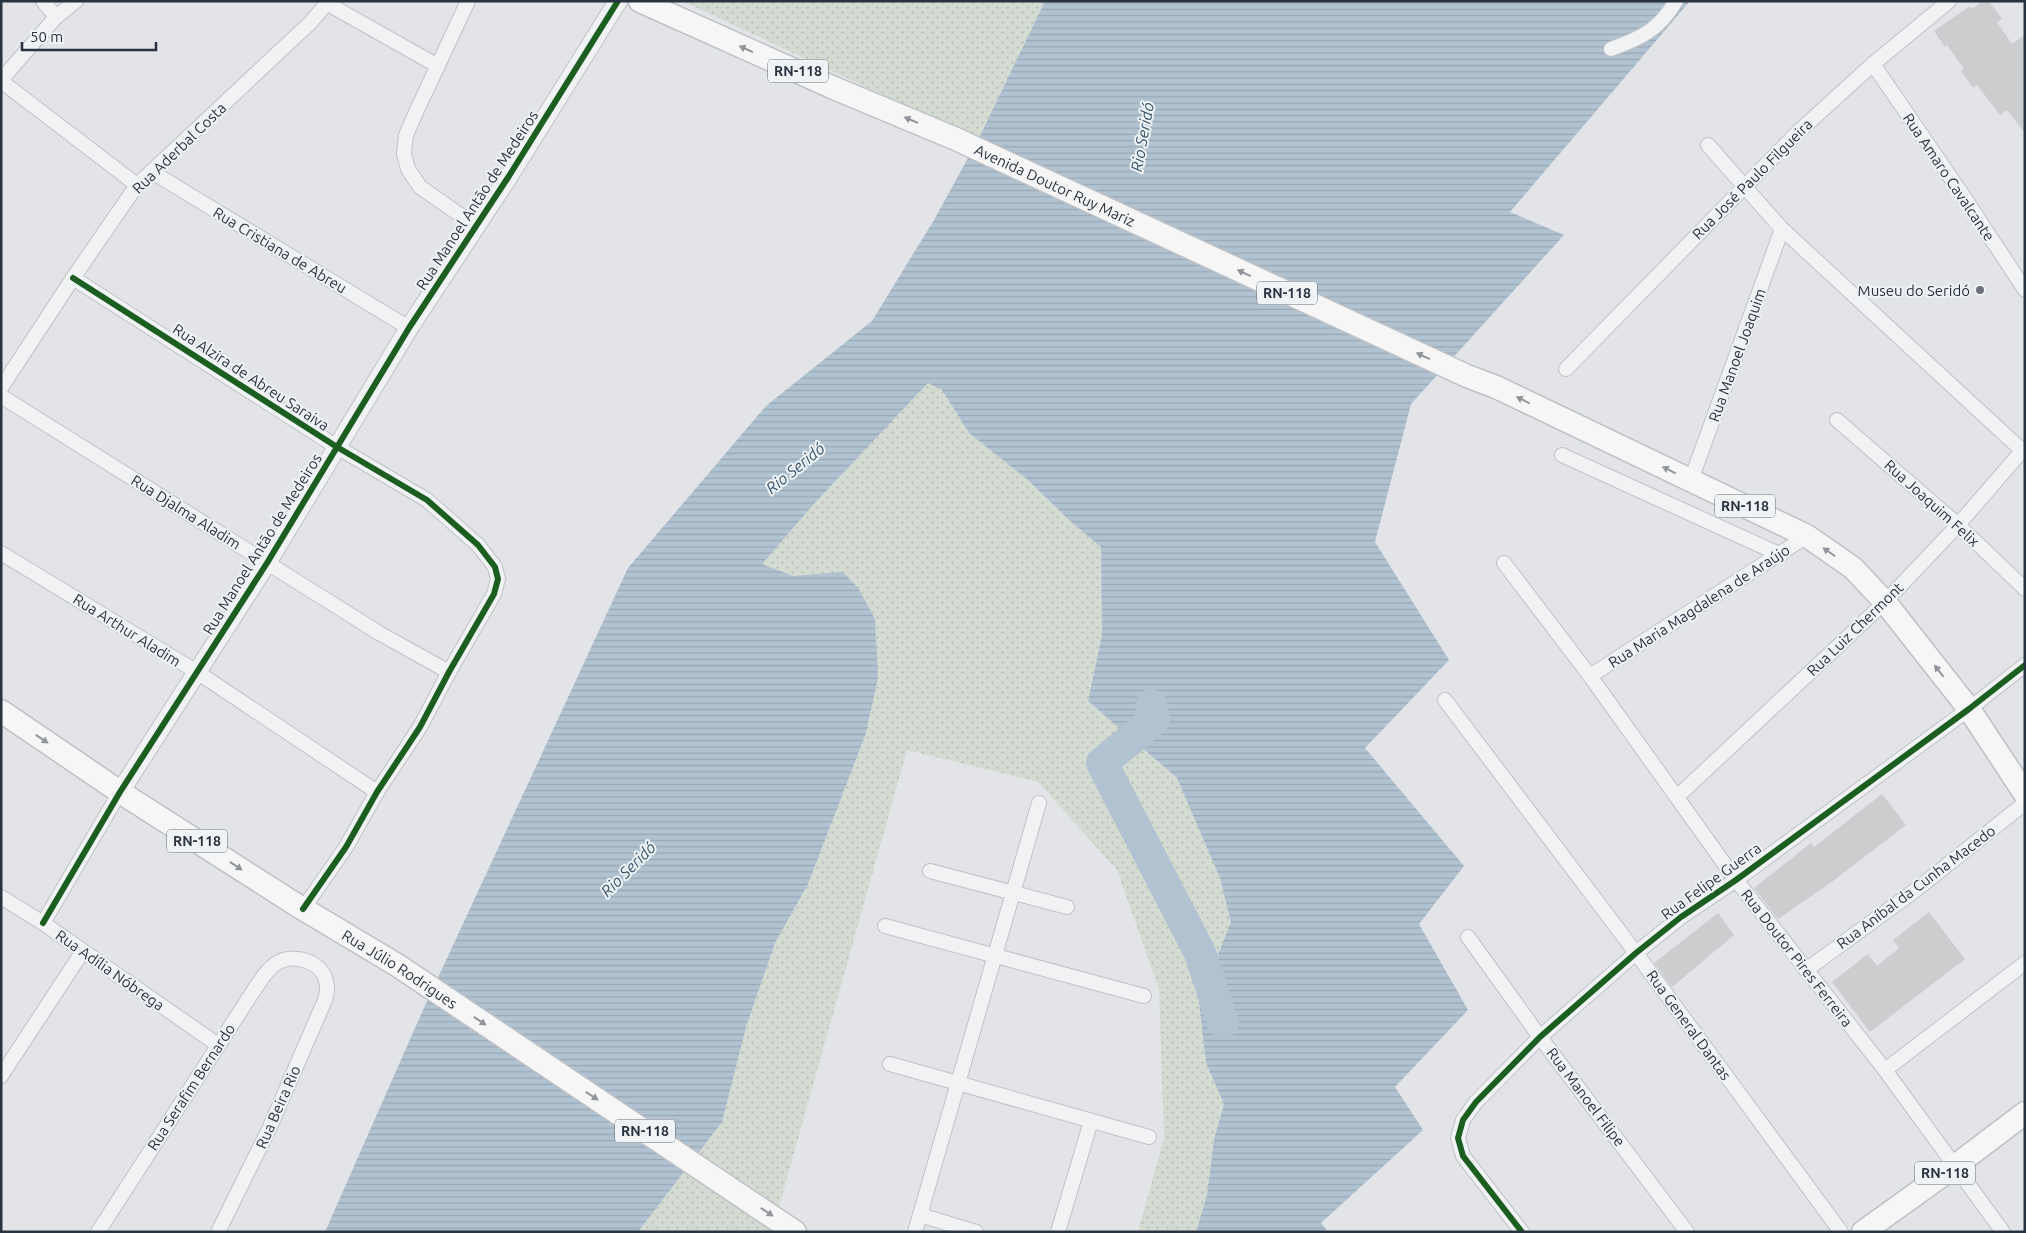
<svg xmlns="http://www.w3.org/2000/svg" width="2026" height="1233" viewBox="0 0 2026 1233" font-family="Ubuntu,sans-serif">
  <style>
    .grass { fill: url(#grass-dots) }
    .water { fill: url(#water-rules) }
    .lines { fill: none; stroke-linecap: round; stroke-linejoin: round }
    .river { stroke: #b1c2d1; stroke-width: 32 }
    .building { fill: #cbcdcf }
    .minor-casing { stroke: #c0c2c5; stroke-width: 16 }
    .tertiary-casing { stroke: #c0c2c5; stroke-width: 20 }
    .primary-casing { stroke: #bec1c5; stroke-width: 25 }
    .minor { stroke: #f1f2f4; stroke-width: 14 }
    .tertiary { stroke: #f1f2f4; stroke-width: 18 }
    .primary { stroke: #f6f6f6; stroke-width: 22 }
    .cycleway-casing { stroke: #f0f3f6; stroke-width: 9 }
    .cycleway { stroke: #1b5e20; stroke-width: 6 }
    .oneway { fill: #90949b }
    .poi-dot { fill: #6a717a; stroke: #f0f3f6; stroke-width: 2 }
    .labels { text-anchor: middle; dominant-baseline: central; stroke-width: 4; stroke-linejoin: round; paint-order: stroke }
    .shield { fill: #f0f3f6; stroke: #656d77; stroke-width: 1 }
    .shield-label { font-size: 14px; font-weight: bold; fill: #293340 }
    .street-label { font-size: 15px; fill: #293340; stroke: #f0f3f6 }
    .poi-label { font-size: 15px; fill: #293340; stroke: #f0f3f6; text-anchor: end }
    .water-label { font-size: 16px; font-style: italic; fill: #345473; stroke: #f0f3f6 }
  </style>
  <defs>
    <pattern id="grass-dots" width="8" height="8" patternUnits="userSpaceOnUse" patternTransform="scale(1.25)"><rect width="8" height="8" fill="#d3dbd2"/><path d="M2 2h.1M6 6h.1" fill="none" stroke="#b5bcb5" stroke-width="1.8" stroke-linecap="round"/></pattern>
    <pattern id="water-rules" width="6" height="5" patternUnits="userSpaceOnUse" patternTransform="scale(1.25)"><rect width="6" height="5" fill="#b1c2d1"/><path d="M0 2.5h6" fill="none" stroke="#98a7b4"/></pattern>
  </defs>
  <rect width="100%" height="100%" fill="#e2e4e7"/>
  <g class="grass">
    <path d="M683 1H1045L978 140Z"/>
    <path d="M928 383 942 390 969 433 1029 481 1069 520 1101 547 1102 635 1088 701 1177 778 1220 878 1231 922 1199 1003 1206 1063 1224 1104 1214 1139 1207 1195 1196 1232H1138L1164 1138 1159 989 1117 870 1038 782 907 750 778 1210 807 1232H638L722 1122 746 1027 775 943 808 884 865 736 858 588 843 573 793 576 761 564 812 506Z"/>
  </g>
  <path class="water" d="M1045 1H1690L1510 212 1564 235 1411 404 1375 542 1449 660 1365 748 1464 866 1419 924 1468 1010 1395 1087 1423 1130 1321 1223 1328 1232H1196L1207 1195 1214 1139 1224 1104 1206 1063 1199 1003 1231 922 1220 878 1177 778 1088 701 1102 635 1101 547 1069 520 1029 481 969 433 942 390 928 383 812 506 762 564 793 576 843 572 858 588 875 619 878 678 865 736 808 884 775 943 746 1027 722 1122 638 1232H325L423 1010 628 568 766 406 872 321 934 220 978 140Z"/>
  <g class="lines">
    <path class="river" d="M1151 705 1154 720 1102 763 1200 953 1223 1022"/>
  </g>
  <g class="building">
    <path d="M1983 1H1989L2002 19 1997 22 2012 44 2025 35V133L2007 110 2000 115 1977 85 1973 88 1961 71 1964 69 1947 45 1945 47 1934 31 1970 6 1972 9Z"/>
    <path d="M1882 794 1906 825 1833 881 1778 919 1754 888 1811 843 1814 847Z"/>
    <path d="M1929 912 1965 959 1870 1032 1832 982 1868 954 1877 966 1899 948 1893 940Z"/>
    <path d="M1718 913 1734 935 1672 987 1654 963Z"/>
  </g>
  <g class="lines">
    <g class="minor-casing">
      <g id="minor">
        <path d="M43 1 56 17"/>
        <path d="M468 1 417 110 406 135 404 154 408 169 420 187 476 226"/>
        <path d="M328 4 438 66"/>
        <path d="M1611 49C1641 38 1659 30 1676 1"/>
        <path d="M1873 64 1966 200 2025 290"/>
        <path d="M1 80 56 17 76 1"/>
        <path d="M1 81 137 185"/>
        <path d="M1708 145 1782 229 2025 453"/>
        <path d="M152 172 409 328"/>
        <path d="M73 278 337 447 427 500 478 545 495 567 498 579 494 594 449 672 420 727 377 792 346 847 303 909"/>
        <path d="M1566 369 1797 133 1873 64 1949 1"/>
        <path d="M1 388 73 278 137 185 310 23 329 1"/>
        <path d="M1 396 379 633 449 672"/>
        <path d="M1837 420 1958 525 2025 589"/>
        <path d="M1562 455 1781 555"/>
        <path d="M1691 480 1782 229"/>
        <path d="M1 553 197 672 377 792"/>
        <path d="M1504 563 1590 676 1736 880 1885 1070 2003 1232"/>
        <path d="M1590 676 1807 536"/>
        <path d="M1445 700 1636 953 1841 1232"/>
        <path d="M1677 797 1885 602 1958 525 2022 451"/>
        <path d="M930 871 1067 907"/>
        <path d="M1 897 43 923 218 1045"/>
        <path d="M43 923 120 792"/>
        <path d="M885 926 1144 996"/>
        <path d="M1468 937 1540 1037 1687 1232"/>
        <path d="M1806 970 1917 889 2025 803"/>
        <path d="M890 1064 1149 1137"/>
        <path d="M1885 1070 2025 963"/>
        <path d="M1 1076 83 951"/>
        <path d="M920 1215 976 1232"/>
        <path d="M98 1232 254 990C260 981 267 969 277 963 293 953 322 961 326 981 328 988 327 994 325 1000L269 1129 218 1232"/>
        <path d="M915 1232 1039 803"/>
        <path d="M1058 1232 1091 1121"/>
        <path d="M1522 1232 1463 1156 1458 1138 1463 1120 1476 1102 1540 1037 1636 953 1681 917 1736 880 1969 709 2025 665"/>
      </g>
    </g>
    <g class="tertiary-casing">
      <path id="tertiary" d="M120 792 267 563 409 328 509 176 618 1"/>
    </g>
    <g class="primary-casing">
      <g id="primary">
        <path id="s1" d="M640 1 834 88 956 139 1467 376 1496 387 1807 536 1853 568 1885 602 1969 709 2025 794"/>
        <path id="s2" d="M1 711 120 792 295 904 397 965 795 1232"/>
        <path d="M1863 1232 1955 1166 2025 1113"/>
      </g>
    </g>
    <use href="#minor" class="minor"/>
    <use href="#tertiary" class="tertiary"/>
    <use href="#primary" class="primary"/>
    <g class="cycleway-casing">
      <g id="cycleway">
        <path d="M73 278 337 447 427 500 478 545 495 567 498 579 494 594 449 672 420 727 377 792 346 847 303 909"/>
        <path d="M43 923 120 792 267 563 409 328 509 176 618 1"/>
        <path d="M1522 1232 1463 1156 1458 1138 1463 1120 1476 1102 1540 1037 1636 953 1681 917 1736 880 1969 709 2025 665"/>
      </g>
    </g>
    <use href="#cycleway" class="cycleway"/>
  </g>
  <defs><path id="oneway-solid" d="M-6-.8H1V-3.2L6.5 0L1 3.2V.8H-6Z" transform="scale(1.25)"/></defs>
  <g class="oneway">
    <use href="#oneway-solid" transform="translate(746 49) rotate(-156)"/>
    <use href="#oneway-solid" transform="translate(911 120) rotate(-157)"/>
    <use href="#oneway-solid" transform="translate(1244 273) rotate(-155)"/>
    <use href="#oneway-solid" transform="translate(1423 356) rotate(-155)"/>
    <use href="#oneway-solid" transform="translate(1523 400) rotate(-154)"/>
    <use href="#oneway-solid" transform="translate(1669 470) rotate(-154)"/>
    <use href="#oneway-solid" transform="translate(1829 552) rotate(-145)"/>
    <use href="#oneway-solid" transform="translate(1939 671) rotate(-128)"/>
    <use href="#oneway-solid" transform="translate(42 739) rotate(34)"/>
    <use href="#oneway-solid" transform="translate(236 866) rotate(33)"/>
    <use href="#oneway-solid" transform="translate(480 1021) rotate(34)"/>
    <use href="#oneway-solid" transform="translate(592 1096) rotate(33)"/>
    <use href="#oneway-solid" transform="translate(767 1212) rotate(34)"/>
  </g>
  <circle class="poi-dot" cx="1980" cy="290" r="5"/>
  <g class="labels">
    <g class="shield">
      <rect x="768" y="59.5" width="60" height="23" rx="4"/>
      <rect x="1257" y="281.5" width="60" height="23" rx="4"/>
      <rect x="1715" y="494.5" width="60" height="23" rx="4"/>
      <rect x="167" y="829.5" width="60" height="23" rx="4"/>
      <rect x="615" y="1119.5" width="60" height="23" rx="4"/>
      <rect x="1915" y="1161.5" width="60" height="23" rx="4"/>
    </g>
    <g class="shield-label">
      <text x="798" y="71">RN-118</text>
      <text x="1287" y="293">RN-118</text>
      <text x="1745" y="506">RN-118</text>
      <text x="197" y="841">RN-118</text>
      <text x="645" y="1131">RN-118</text>
      <text x="1945" y="1173">RN-118</text>
    </g>
    <g class="street-label">
      <text transform="translate(179 148) rotate(-44)">Rua Aderbal Costa</text>
      <text transform="translate(1949 177) rotate(56)">Rua Amaro Cavalcante</text>
      <text transform="translate(1752 179) rotate(-45)">Rua José Paulo Filgueira</text>
      <text stroke="none"><textPath href="#s1" startOffset="454">Avenida Doutor Ruy Mariz</textPath></text>
      <text transform="translate(477 200) rotate(-57)">Rua Manoel Antão de Medeiros</text>
      <text transform="translate(280 250) rotate(31)">Rua Cristiana de Abreu</text>
      <text transform="translate(1737 355) rotate(-70)">Rua Manoel Joaquim</text>
      <text transform="translate(251 377) rotate(33)">Rua Alzira de Abreu Saraiva</text>
      <text transform="translate(1932 503) rotate(42)">Rua Joaquim Felix</text>
      <text transform="translate(186 512) rotate(32)">Rua Djalma Aladim</text>
      <text transform="translate(262 544) rotate(-58)">Rua Manoel Antão de Medeiros</text>
      <text transform="translate(1699 606) rotate(-33)">Rua Maria Magdalena de Araújo</text>
      <text transform="translate(1855 629) rotate(-44)">Rua Luiz Chermont</text>
      <text transform="translate(127 630) rotate(32)">Rua Arthur Aladim</text>
      <text transform="translate(1711 881) rotate(-36)">Rua Felipe Guerra</text>
      <text transform="translate(1916 887) rotate(-37)">Rua Aníbal da Cunha Macedo</text>
      <text transform="translate(1797 958) rotate(52)">Rua Doutor Pires Ferreira</text>
      <text stroke="none"><textPath href="#s2" startOffset="475">Rua Júlio Rodrigues</textPath></text>
      <text transform="translate(110 970) rotate(35)">Rua Adília Nóbrega</text>
      <text transform="translate(1689 1025) rotate(54)">Rua General Dantas</text>
      <text transform="translate(191 1087) rotate(-57)">Rua Serafim Bernardo</text>
      <text transform="translate(1586 1097) rotate(53)">Rua Manoel Filipe</text>
      <text transform="translate(278 1107) rotate(-66)">Rua Beira Rio</text>
    </g>
    <g class="poi-label">
      <text x="1970" y="290">Museu do Seridó</text>
    </g>
    <g class="water-label">
      <text transform="translate(1142 137) rotate(-80)">Rio Seridó</text>
      <text transform="translate(795 468) rotate(-39)">Rio Seridó</text>
      <text transform="translate(628 869) rotate(-45)">Rio Seridó</text>
    </g>
  </g>
  <rect width="2026" height="1233" fill="none" stroke="#293340" stroke-width="5"/>
  <path d="M22 42v8h134v-8" fill="none" stroke="#293340" stroke-width="2.5"/>
  <text x="30" y="42" font-size="15" fill="#293340" stroke="#f0f3f6" stroke-width="4" paint-order="stroke">50 m</text>
</svg>
